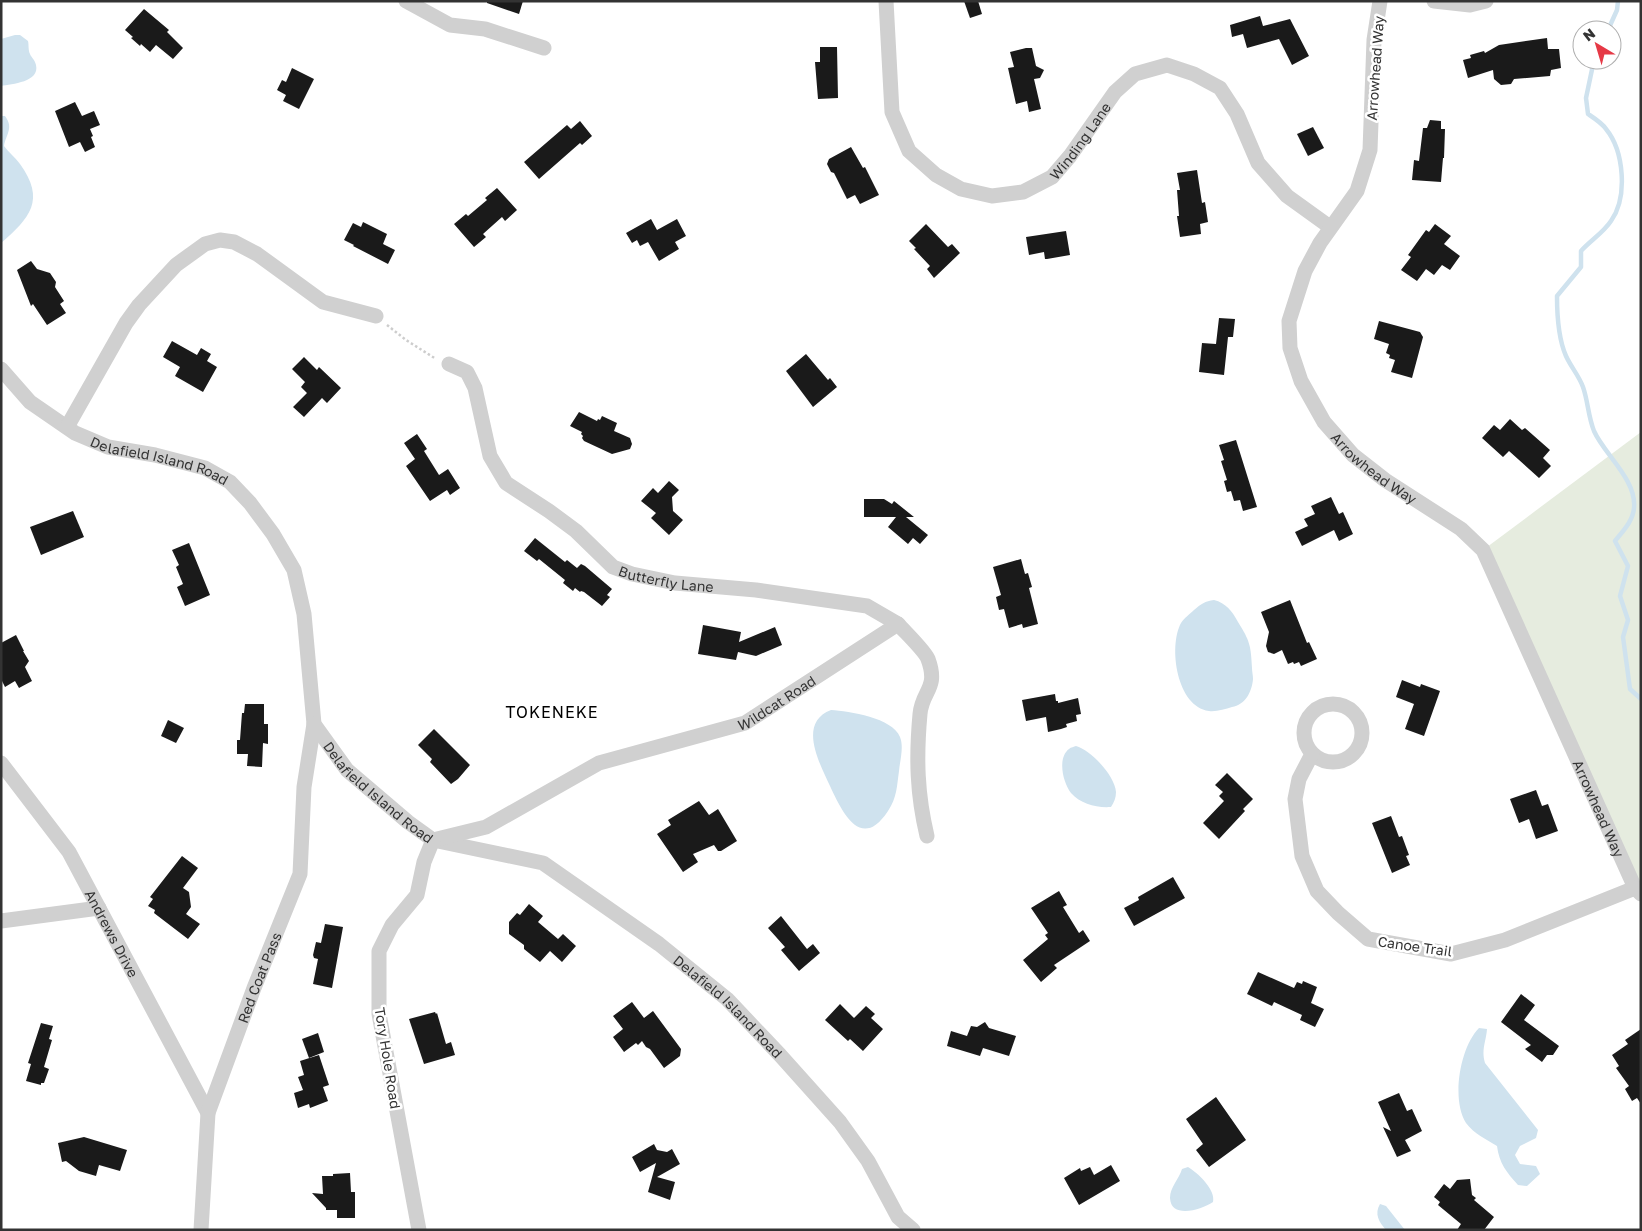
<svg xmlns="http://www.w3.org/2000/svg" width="1642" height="1231" viewBox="0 0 1642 1231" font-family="'Golos Text',sans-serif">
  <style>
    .green { fill: #e6ecdf }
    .water { fill: #cfe2ee }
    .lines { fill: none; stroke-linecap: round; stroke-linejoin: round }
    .stream { stroke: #cfe2ee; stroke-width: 4.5 }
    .building { fill: #1a1a1a }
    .path { stroke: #cdcdcd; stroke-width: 2.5; stroke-dasharray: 2.5 2.5; stroke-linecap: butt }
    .minor { stroke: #d0d0d0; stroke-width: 15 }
    .labels { text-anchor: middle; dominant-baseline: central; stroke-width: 5; stroke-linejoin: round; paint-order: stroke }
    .street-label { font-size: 14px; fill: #333; stroke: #fff }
    .quarter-label { font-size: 16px; letter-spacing: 1px; fill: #000; stroke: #fff }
  </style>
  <rect width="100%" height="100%" fill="#fff"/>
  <path class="green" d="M1641 432V894L1483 550Z"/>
  <g class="water">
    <path d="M15 35H20L28 41C29 45 28 50 30 54 31 57 35 60 36 65 40 82 12 84 1 86V39Z"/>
    <path d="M1 116H5C14 128 6 134 4 146 9 153 15 157 20 164 46 200 30 218 1 243Z"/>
    <path d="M1214 600C1226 603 1232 611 1238 622 1250 641 1251 646 1252 668 1252 672 1253 675 1253 679 1252 692 1245 705 1232 707 1225 709 1216 712 1209 711 1177 707 1168 647 1181 623 1184 618 1190 614 1194 610 1201 604 1205 601 1214 600Z"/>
    <path d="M831 710C849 711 893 718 900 737 904 747 900 760 899 771 897 785 897 798 888 811 861 852 842 812 830 786 820 764 797 723 831 710Z"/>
    <path d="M1076 746C1091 750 1115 776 1116 792 1116 798 1114 802 1111 807 1096 808 1081 804 1071 793 1063 783 1057 758 1069 749 1071 747 1074 747 1076 746Z"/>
    <path d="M1479 1028 1487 1029C1486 1042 1481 1050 1485 1063L1538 1130 1536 1138 1520 1146 1515 1155 1520 1164 1536 1166 1540 1174 1527 1186 1518 1185C1507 1173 1499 1163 1497 1146 1486 1139 1474 1134 1466 1123 1451 1100 1460 1047 1479 1028Z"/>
    <path d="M1188 1167C1198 1173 1216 1190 1213 1202 1203 1209 1171 1220 1170 1198 1170 1187 1179 1179 1182 1169Z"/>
    <path d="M1380 1204 1386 1206 1405 1230H1386C1379 1222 1374 1214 1380 1204Z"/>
  </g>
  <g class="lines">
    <g class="stream">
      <path d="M1608 30 1617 10 1618 1"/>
      <path d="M1594 60 1586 98 1588 114C1594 118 1602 123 1606 129 1624 151 1628 197 1611 221 1603 233 1591 240 1581 251V267L1557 296C1557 316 1558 338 1566 356 1571 367 1579 376 1583 387 1588 401 1588 416 1594 431 1604 454 1637 480 1634 508 1633 521 1623 531 1615 541L1628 566 1620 596 1628 620 1623 637 1630 689 1641 699"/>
    </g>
  </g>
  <g class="building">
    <path d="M487 1H523L519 14 487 3Z"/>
    <path d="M964 1H978L982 14 970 18Z"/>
    <path d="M144 9 169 30 167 32 183 48 173 59 156 45 150 52 141 44 140 46 131 38 133 37 125 30Z"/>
    <path d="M1260 16 1263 26 1290 19 1309 56 1292 65 1279 39 1247 48 1243 34 1232 37 1230 25Z"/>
    <path d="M1547 38 1548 49H1559L1561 68 1551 70 1550 76 1514 79 1511 84 1501 85 1494 79 1493 70 1468 78 1463 60 1471 58 1470 55 1484 51 1485 53 1499 45Z"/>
    <path d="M820 47H837L838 98 818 99 815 62H820Z"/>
    <path d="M1026 48H1032L1036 66 1044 70 1040 78 1034 79 1041 109 1029 112 1027 101 1016 104 1008 68 1014 67 1010 52Z"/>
    <path d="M292 68 314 79 299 109 283 101 286 95 277 90 282 80 286 82Z"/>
    <path d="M75 102 82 116 94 111 100 125 90 129 93 136 91 137 95 147 85 152 80 142 69 147 55 111Z"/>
    <path d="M1430 120 1441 121V129H1445L1444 158H1443L1441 182 1412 180 1414 160 1419 161 1423 128H1427Z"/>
    <path d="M580 121 592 136 582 145 580 143 539 179 524 162 567 125 571 129Z"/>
    <path d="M1313 127 1324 148 1308 156 1297 134Z"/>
    <path d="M851 147 863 168 865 167 879 195 860 204 855 195 847 199 834 173 831 172 827 164 829 159Z"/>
    <path d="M1197 170 1202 203 1205 202 1208 222 1200 224 1201 234 1180 237 1177 216H1179L1177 190H1180L1177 173Z"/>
    <path d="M497 188 517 210 505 221 502 217 483 234 486 237 474 247 454 224 466 214 468 216 487 200 485 198Z"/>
    <path d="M651 219 657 230 677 219 686 236 675 242 679 249 659 261 648 242 640 246 637 240 632 243 626 233Z"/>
    <path d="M363 222 387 234 383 244 395 250 388 264 353 246 354 245 344 240 353 223 361 227Z"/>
    <path d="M926 224 948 247 952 244 960 253 934 278 927 269 930 266 914 249 916 248 909 241Z"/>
    <path d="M1435 224 1451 236 1444 244 1460 256 1450 270 1442 265 1434 275 1426 269 1417 281 1401 270 1411 257 1408 255 1426 230 1429 232Z"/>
    <path d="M1066 231 1070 255 1047 259H1045L1044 252 1029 255 1026 237Z"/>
    <path d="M31 261 37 269 50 273 56 282 55 287 64 301 60 304 66 313 47 325 33 304 31 306 17 270Z"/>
    <path d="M1219 318 1235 319 1233 337H1228L1224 375 1199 372 1202 343 1216 344Z"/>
    <path d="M1379 321 1420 332 1423 337 1412 378 1391 372 1395 360 1389 358 1390 355 1386 353 1389 344 1374 339Z"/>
    <path d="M172 341 197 355 201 348 211 354 207 361 217 367 203 392 175 376 180 367 163 357Z"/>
    <path d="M806 354 828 380 830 378 837 387 813 407 786 371Z"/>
    <path d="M304 357 317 370 319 367 341 388 327 403 322 398 304 417 293 407 307 393 301 387 305 382 292 369Z"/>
    <path d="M579 412 597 421 598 419 600 420 602 416 617 423 614 431 630 438 632 444 630 449 612 454 584 441 582 438 583 436 581 434 582 432 570 426Z"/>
    <path d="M1510 419 1522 430 1525 428 1550 450 1543 458 1551 466 1539 478 1509 451 1503 457 1482 438 1494 425 1500 430Z"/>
    <path d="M417 434 427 449 424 451 439 475 448 469 460 488 450 495 447 490 430 501 406 466 415 459 404 443Z"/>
    <path d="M1236 440 1257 507 1243 511 1240 500 1234 501 1231 491 1227 492 1224 481 1227 480 1221 461 1224 460 1219 445Z"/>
    <path d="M669 481 679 490 672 497 673 511 683 520 669 535 651 518 656 513 641 501 653 488 658 493Z"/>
    <path d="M1331 497 1339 514 1343 512 1353 534 1339 541 1334 530 1302 546 1295 532 1308 526 1304 519 1315 514 1311 506Z"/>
    <path d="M864 499H884L892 504 894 501 914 517H906L928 535 920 544 913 538 908 544 888 527 896 517H864Z"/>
    <path d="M73 511 84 537 41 555 30 527Z"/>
    <path d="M535 538 565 562 567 560 577 568 581 564 585 566 612 589 607 595 610 597 602 606 584 592 581 591 580 592 575 588 573 591 563 583 565 580 539 559 537 561 524 551Z"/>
    <path d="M189 543 210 595 185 606 177 587 183 584 176 567 179 565 172 550Z"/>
    <path d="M1021 559 1025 574 1028 573 1032 587 1029 588 1038 624 1023 628 1022 624 1009 628 1004 609 999 610 996 597 1001 595 993 567Z"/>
    <path d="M1290 600 1307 643 1309 642 1317 659 1301 666 1299 662 1294 664 1293 662 1288 664 1282 650 1274 654 1268 652 1266 646 1269 632 1261 612Z"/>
    <path d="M703 625 741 632 739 642 775 627 782 645 756 656 738 652 736 660 698 654Z"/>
    <path d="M16 635 24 651H23L29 661 25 667 32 681 19 688 15 681 5 687 1 679V643Z"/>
    <path d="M1402 680 1420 687 1421 684 1440 691 1424 736 1405 729 1414 704 1396 697Z"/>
    <path d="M1055 694 1056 701H1058V703L1078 698 1081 714 1076 715 1077 721 1066 724 1067 727 1061 729 1048 732 1046 717 1026 721 1022 700Z"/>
    <path d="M245 704H264V724H268V744L263 743 262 767 247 766 248 754H237V740H240L242 713H244Z"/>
    <path d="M168 720 184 728 176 743 161 736Z"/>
    <path d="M434 729 470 765 458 779 451 784 430 762 432 759 418 745Z"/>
    <path d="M1227 773 1253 799 1243 809 1245 811 1219 839 1203 823 1224 801 1219 796 1223 792 1215 785Z"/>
    <path d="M1536 790 1542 806 1548 804 1558 831 1536 839 1529 819 1519 823 1510 799Z"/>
    <path d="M699 801 709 815 718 809 737 841 721 851H718L714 845 693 854 698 862 683 872 657 834 671 825 668 820Z"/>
    <path d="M1391 816 1399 837 1402 836 1409 855 1406 856 1410 865 1392 873 1372 823Z"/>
    <path d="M182 856 198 868 183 888 189 892 191 907 186 914 200 924 188 939 154 913 155 910 148 906 153 899 150 897Z"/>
    <path d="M1173 877 1185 898 1134 926 1124 908 1139 900 1138 897Z"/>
    <path d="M1059 891 1067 905 1063 907 1079 933 1083 930 1090 941 1054 965 1057 968 1041 982 1023 960 1048 939 1045 935 1048 933 1031 908Z"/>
    <path d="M529 904 543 916 538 922 558 939 563 934 576 946 562 962 550 951 540 962 524 949V945L509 934V922L517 913 520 915Z"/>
    <path d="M781 916 807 949 813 944 820 953 799 971 781 950 785 947 768 928Z"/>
    <path d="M325 924 343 927 332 988 313 984 318 959 314 958 313 955 316 942 321 943Z"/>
    <path d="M1258 972 1294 988 1297 982 1302 984 1303 981 1317 987 1311 1003 1324 1009 1315 1027 1300 1020 1302 1015 1274 1002 1272 1006 1247 994Z"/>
    <path d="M1521 994 1535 1005 1524 1020 1559 1046 1553 1055H1547L1542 1062 1525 1049 1531 1045 1501 1022Z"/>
    <path d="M632 1002 644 1018 653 1011 681 1049 680 1056 664 1068 650 1049 646 1047 642 1041 638 1045 636 1043 624 1052 613 1037 623 1029 613 1016Z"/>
    <path d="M840 1004 854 1018 866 1006 875 1014 871 1018 883 1029 863 1051 850 1039 848 1041 825 1020Z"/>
    <path d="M435 1012 436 1014 437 1013 446 1044 451 1042 455 1055 424 1064 409 1019Z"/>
    <path d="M985 1022 989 1028 1016 1036 1009 1056 983 1048 980 1056 947 1046 951 1031 967 1036 971 1026 977 1027Z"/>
    <path d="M41 1023 53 1026 49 1039 52 1040 44 1067 49 1069 44 1083H41V1085L26 1081 31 1064 28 1063Z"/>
    <path d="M1641 1029V1104L1637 1098 1632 1101 1625 1089 1629 1086 1616 1068 1619 1066 1612 1055 1628 1044 1625 1040Z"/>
    <path d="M318 1033 324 1052 309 1058 302 1039Z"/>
    <path d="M319 1055 329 1085 323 1087 328 1101 310 1108 309 1104 298 1108 294 1093 303 1090 298 1077 304 1075 300 1061Z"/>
    <path d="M1399 1093 1407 1111 1412 1109 1422 1131 1405 1140 1411 1151 1397 1157 1383 1127 1391 1131 1378 1102Z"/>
    <path d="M1216 1097 1246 1140 1209 1167 1196 1150 1203 1144 1186 1119Z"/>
    <path d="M84 1137 127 1150 120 1171 99 1165 96 1176 79 1171 66 1161 62 1162 58 1143Z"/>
    <path d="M654 1144 657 1150 667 1152 672 1149 680 1164 657 1177 675 1182 670 1200 648 1192 656 1163 640 1172 632 1157Z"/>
    <path d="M1111 1165 1120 1181 1079 1205 1064 1178 1080 1168 1081 1171 1090 1167 1094 1175Z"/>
    <path d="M350 1173 351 1192H355V1218H337V1210H326V1208L312 1193 323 1194 322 1176H333V1174Z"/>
    <path d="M1470 1179 1472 1195 1476 1198 1474 1200 1494 1217 1484 1230H1457L1461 1224 1438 1205 1440 1202 1434 1197 1444 1184 1450 1189 1457 1180Z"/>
  </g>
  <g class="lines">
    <path class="path" d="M387 325 406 340 436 359"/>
    <g class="minor">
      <path d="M406 1 450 25 485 29 544 48"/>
      <path id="s1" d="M886 1 892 112 909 151 936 175 961 189 992 196 1023 192 1052 177 1070 156 1115 92 1135 74 1167 65 1194 74 1220 88 1237 114 1258 163 1287 196 1330 227"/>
      <path id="s2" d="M1380 1 1374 40 1370 150 1357 191 1320 243 1305 271 1289 321 1290 348 1301 381 1324 422 1353 455 1385 480 1461 529 1483 550 1635 888 1641 894"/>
      <path d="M1434 1 1470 5 1486 1"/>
      <path id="s3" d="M449 364 467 372 475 388 490 456 506 483 549 511 576 531 613 567 632 574 675 583 756 590 867 606 898 624"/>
      <path id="s4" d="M1 369 30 402 75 433 108 447 155 455 205 468 230 482 250 503 273 534 294 570 304 614 314 724 347 770 408 822 433 840 543 863 659 944 727 999 780 1055 840 1122 868 1161 898 1217 913 1230"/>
      <path d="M67 427 126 323 139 305 176 265 205 244 220 240 234 242 257 254 323 302 376 316"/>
      <circle cx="1333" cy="733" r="29"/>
      <path d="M1312 754 1299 779 1295 799 1302 856 1317 891 1338 913 1368 939 1451 954 1505 940 1635 888"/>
      <path id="s5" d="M1 763 69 852 208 1113"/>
      <path id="s6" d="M437 839 486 827 599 763 745 723 898 624C905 632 925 651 928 659 939 689 922 690 920 714 916 758 917 794 927 836"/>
      <path d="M1 921 99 908"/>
      <path id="s7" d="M201 1230 208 1113 254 988 300 874 304 787 314 724"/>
      <path d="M419 1230 379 1014V951L392 925 417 895 424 862 433 840"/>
    </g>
  </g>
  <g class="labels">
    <g class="street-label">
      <text transform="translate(1375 68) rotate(-86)">Arrowhead Way</text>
      <text stroke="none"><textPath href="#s1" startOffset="360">Winding Lane</textPath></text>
      <text stroke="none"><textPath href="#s4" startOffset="188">Delafield Island Road</textPath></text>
      <text stroke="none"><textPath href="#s2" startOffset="518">Arrowhead Way</textPath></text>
      <text stroke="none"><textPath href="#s3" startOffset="330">Butterfly Lane</textPath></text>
      <text stroke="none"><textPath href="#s6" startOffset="369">Wildcat Road</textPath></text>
      <text stroke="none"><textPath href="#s4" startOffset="622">Delafield Island Road</textPath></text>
      <text stroke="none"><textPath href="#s2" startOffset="938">Arrowhead Way</textPath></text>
      <text stroke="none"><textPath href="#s5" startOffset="204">Andrews Drive</textPath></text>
      <text transform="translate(1415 946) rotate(8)">Canoe Trail</text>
      <text stroke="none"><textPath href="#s7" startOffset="262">Red Coat Pass</textPath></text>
      <text stroke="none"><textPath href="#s4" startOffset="1042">Delafield Island Road</textPath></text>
      <text transform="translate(388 1058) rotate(81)">Tory Hole Road</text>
    </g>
    <g class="quarter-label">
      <text x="552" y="712">TOKENEKE</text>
    </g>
  </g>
  <rect width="1642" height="1231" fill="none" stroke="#333333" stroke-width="5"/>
  <g transform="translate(1597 45) rotate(322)"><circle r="24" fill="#ffffff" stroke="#adadad"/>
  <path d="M0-4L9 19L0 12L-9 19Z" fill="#e63946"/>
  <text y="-8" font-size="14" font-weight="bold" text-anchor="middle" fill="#333333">N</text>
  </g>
</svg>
